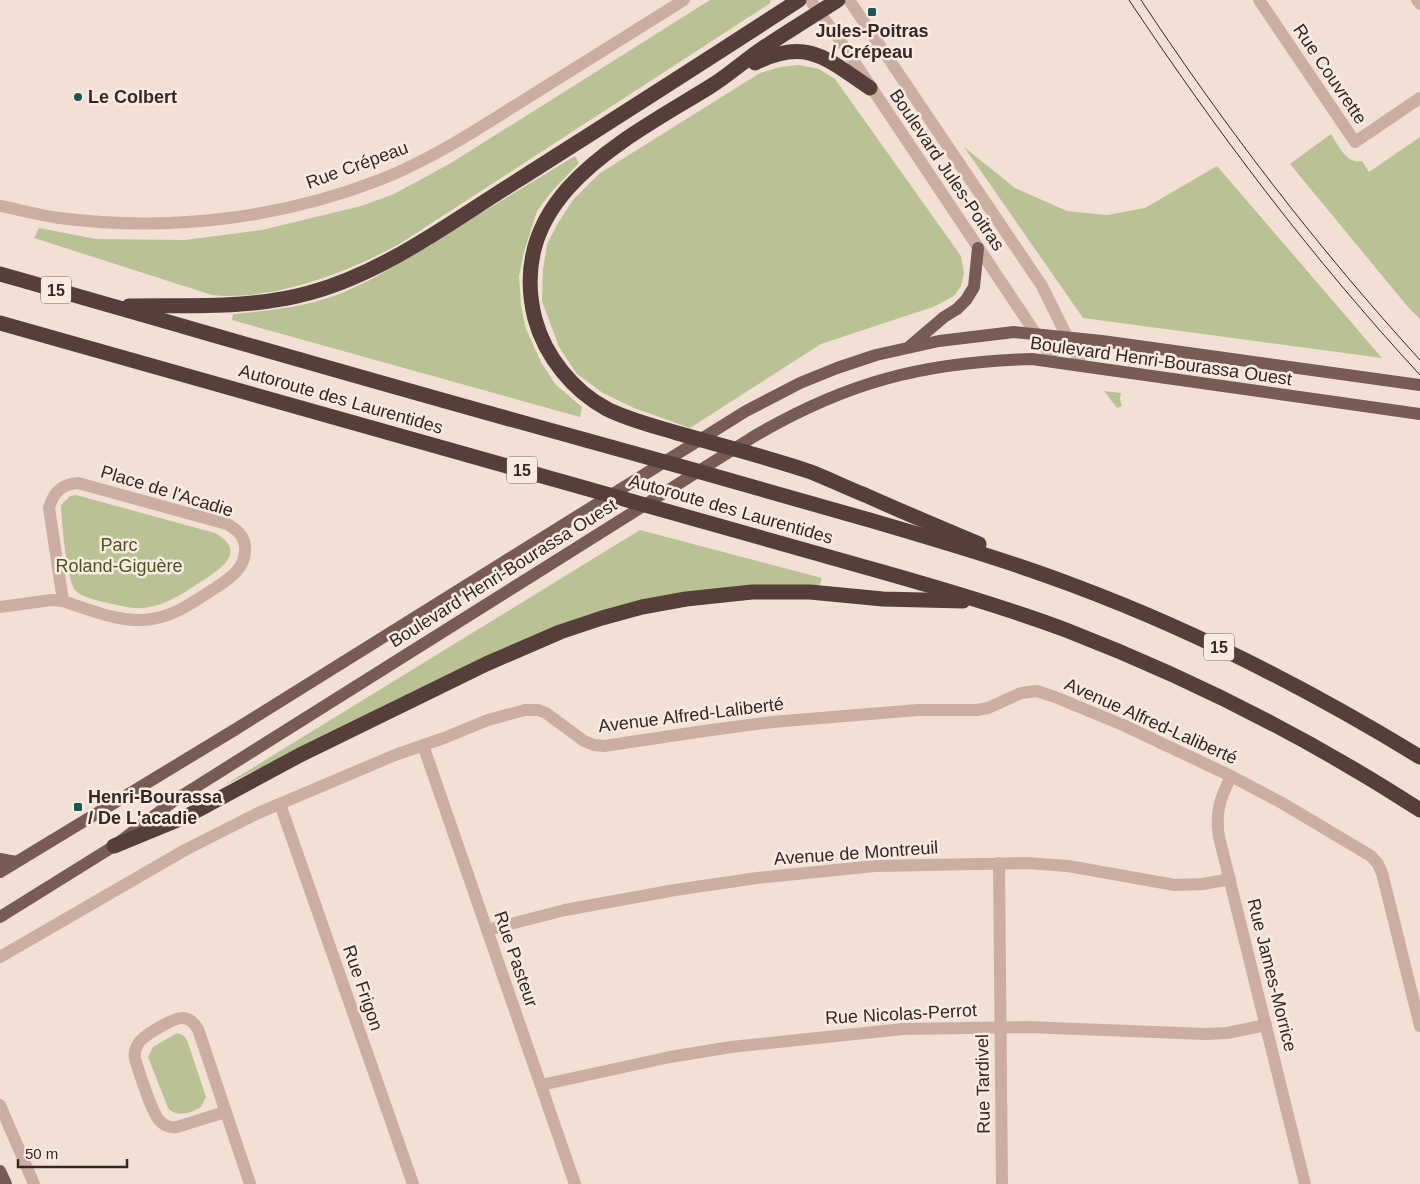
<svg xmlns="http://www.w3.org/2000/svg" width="1420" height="1184" viewBox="0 0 1420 1184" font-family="Helvetica,sans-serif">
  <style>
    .green { fill: #b9c294 }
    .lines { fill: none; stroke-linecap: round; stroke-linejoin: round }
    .minor { stroke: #cbaea1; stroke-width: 12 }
    .major { stroke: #775b54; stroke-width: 12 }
    .highway { stroke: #563f3a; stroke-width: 15 }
    .tram { stroke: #342724; stroke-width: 1 }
    .poi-dot { fill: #175853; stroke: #faebe1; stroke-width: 2 }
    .labels { text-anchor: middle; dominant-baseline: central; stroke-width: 5; stroke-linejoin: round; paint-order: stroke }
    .shield { fill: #faebe1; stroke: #6f625d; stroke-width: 1 }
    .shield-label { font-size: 16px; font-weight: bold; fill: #342724 }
    .poi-label { font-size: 18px; font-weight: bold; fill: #342724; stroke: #faebe1; text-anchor: start }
    .street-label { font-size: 18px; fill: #342724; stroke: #faebe1 }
    .park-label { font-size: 18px; fill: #4a5426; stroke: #faebe1 }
  </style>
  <rect width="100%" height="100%" fill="#f2e0d5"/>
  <g class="green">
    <path d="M710 0H771L769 4 424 228C412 236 400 244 388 250 338 276 268 301 212 295L34 238 39 228 96 239 185 240 262 230 361 206 394 194 451 163Z"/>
    <path d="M799 65 819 69 835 79 961 256 964 273 961 286 954 296 933 307 821 344 690 428 634 408 603 393 577 374 559 347 542 301 543 270 547 244 558 223 573 200 600 173 760 73 780 67Z"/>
    <path d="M1331 134C1338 145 1347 165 1362 161L1369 172 1420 137V319L1408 307 1290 164Z"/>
    <path d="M964 147 1015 188 1067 211 1107 215 1145 208 1217 166 1382 358 1083 318Z"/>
    <path d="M575 156 579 163 552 191 537 211 524 252 519 276 521 306 526 329 541 362 555 384 582 407 580 417 232 320 233 314C274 310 316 306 353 288 364 283 374 278 384 272Z"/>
    <path d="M1104 391 1121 393 1120 399 1122 406 1117 408Z"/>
    <path d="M76 495 215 533C249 552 219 570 199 583 182 594 166 605 144 608 129 609 114 604 99 601 91 598 81 597 75 590 67 580 61 519 61 505L70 496Z"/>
    <path d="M640 530 822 578 819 587 643 601 367 716 223 786Z"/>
    <path d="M177 1033 183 1035 187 1040 206 1097 201 1107C191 1113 177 1118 168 1108L148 1057 153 1047Z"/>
  </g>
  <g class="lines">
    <g class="minor">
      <path d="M810 0 839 39 1054 361"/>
      <path d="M849 0 1042 286 1081 365"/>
      <path d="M1259 0 1355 142 1420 98"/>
      <path d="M1417 0 1420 4"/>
      <path d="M0 206C20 210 39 215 59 218 168 232 280 219 382 179 432 159 478 129 524 100 577 67 631 33 684 0"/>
      <path d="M78 483 227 524C236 529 244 535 245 547 247 571 224 582 206 594 189 605 173 616 152 619 123 624 90 610 63 601L49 508C53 493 61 484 78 483Z"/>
      <path d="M0 607 51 600 63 601"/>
      <path d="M423 745 575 1184"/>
      <path d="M1231 776C1220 799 1215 812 1219 837L1305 1184"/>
      <path d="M280 804 413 1184"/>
      <path d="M999 863 1002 1184"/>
      <path d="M487 930 565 910 675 890 757 878 875 866 1027 863 1068 866 1175 885 1203 884 1230 879"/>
      <path d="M0 957 185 850 256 814 395 755 444 738 488 720 525 710H538L546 713 584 741 594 745 604 746 704 731 772 722 918 710H977L988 708 1021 693 1037 691 1055 697 1123 725 1231 776 1282 803 1371 856 1378 864 1382 873 1420 1026"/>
      <path d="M541 1085 670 1057 731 1047 903 1029 1028 1027 1205 1034 1227 1033 1266 1025"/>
      <path d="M0 1105 34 1184"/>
      <path d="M225 1112 177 1127C170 1128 164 1126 159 1120 152 1112 139 1072 135 1059 134 1054 135 1049 138 1044 142 1036 173 1018 182 1018 190 1018 194 1023 198 1029L250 1184"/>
    </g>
    <g class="major">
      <path d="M910 346 944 317 957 309 966 300 974 287 978 248"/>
      <path d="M0 859 16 862"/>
      <path d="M0 872 236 729 746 411 800 383 837 368 876 355 939 341 1014 332 1102 341 1420 385"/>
      <path d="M0 917 114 846 175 800 753 437C846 382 924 362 1032 359L1420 414"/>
      <path d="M0 1171 6 1184"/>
    </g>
    <g class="highway">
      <path d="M838 0C813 16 787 32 763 48 745 60 729 75 711 86 626 139 504 196 535 319 545 356 573 391 607 409 629 420 654 426 677 433 722 446 767 457 811 472 829 479 847 488 865 495 903 512 941 528 979 544"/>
      <path d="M755 63C807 37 827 59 870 88"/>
      <path d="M0 274C194 329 388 386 582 439 679 466 777 493 873 521 941 541 1009 561 1075 586 1196 631 1310 690 1420 757"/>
      <path d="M129 306C189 305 251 309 309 293 383 273 448 224 512 184 608 123 704 62 799 0"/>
      <path d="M0 323 886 573C946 590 1007 608 1066 630 1190 678 1309 738 1420 810"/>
      <path d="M114 846 187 816 300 755 486 664 560 632 602 618 642 607 686 599 752 592H810L883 599 963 601"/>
    </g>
    <g class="tram">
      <path d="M1129 0C1217 132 1312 258 1420 375"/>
      <path d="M1141 0C1225 127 1317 247 1420 360"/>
    </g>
  </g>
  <g class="poi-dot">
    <rect x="867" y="7" width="10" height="10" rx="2.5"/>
    <circle cx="78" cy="97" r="5"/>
    <rect x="73" y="802" width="10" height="10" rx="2.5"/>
  </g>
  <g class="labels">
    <g class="shield">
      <rect x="41" y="276.5" width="30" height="27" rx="4"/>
      <rect x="507" y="456.5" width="30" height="27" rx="4"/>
      <rect x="1204" y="633.5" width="30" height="27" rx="4"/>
    </g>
    <g class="shield-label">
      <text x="56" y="290">15</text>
      <text x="522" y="470">15</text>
      <text x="1219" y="647">15</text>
    </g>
    <g class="poi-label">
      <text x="872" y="31" text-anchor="middle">Jules-Poitras<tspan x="872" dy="21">/ Crépeau</tspan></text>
      <text x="88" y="97">Le Colbert</text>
      <text x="88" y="797">Henri-Bourassa<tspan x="88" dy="21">/ De L'acadie</tspan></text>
    </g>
    <g class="street-label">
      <text transform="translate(1330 74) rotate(56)">Rue Couvrette</text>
      <text transform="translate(357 165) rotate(-20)">Rue Crépeau</text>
      <text transform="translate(947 170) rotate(56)">Boulevard Jules-Poitras</text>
      <text transform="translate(1161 361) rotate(8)">Boulevard Henri-Bourassa Ouest</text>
      <text transform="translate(341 399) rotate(16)">Autoroute des Laurentides</text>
      <text transform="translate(167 491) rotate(17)">Place de l'Acadie</text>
      <text transform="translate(731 509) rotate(16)">Autoroute des Laurentides</text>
      <text transform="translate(503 573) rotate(-32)">Boulevard Henri-Bourassa Ouest</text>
      <text transform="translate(691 715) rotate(-7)">Avenue Alfred-Laliberté</text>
      <text transform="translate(1151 721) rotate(24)">Avenue Alfred-Laliberté</text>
      <text transform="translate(856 853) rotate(-4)">Avenue de Montreuil</text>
      <text transform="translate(516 959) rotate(71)">Rue Pasteur</text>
      <text transform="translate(1272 975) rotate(76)">Rue James-Morrice</text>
      <text transform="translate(363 988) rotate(71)">Rue Frigon</text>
      <text transform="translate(901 1014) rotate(-3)">Rue Nicolas-Perrot</text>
      <text transform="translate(983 1084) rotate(-91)">Rue Tardivel</text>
    </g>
    <g class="park-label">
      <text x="119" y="545">Parc<tspan x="119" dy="21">Roland-Giguère</tspan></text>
    </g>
  </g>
  <path d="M18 1159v8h109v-8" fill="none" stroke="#342724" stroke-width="2.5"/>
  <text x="25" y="1159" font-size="15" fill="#342724" stroke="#faebe1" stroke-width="4" paint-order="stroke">50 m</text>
</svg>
